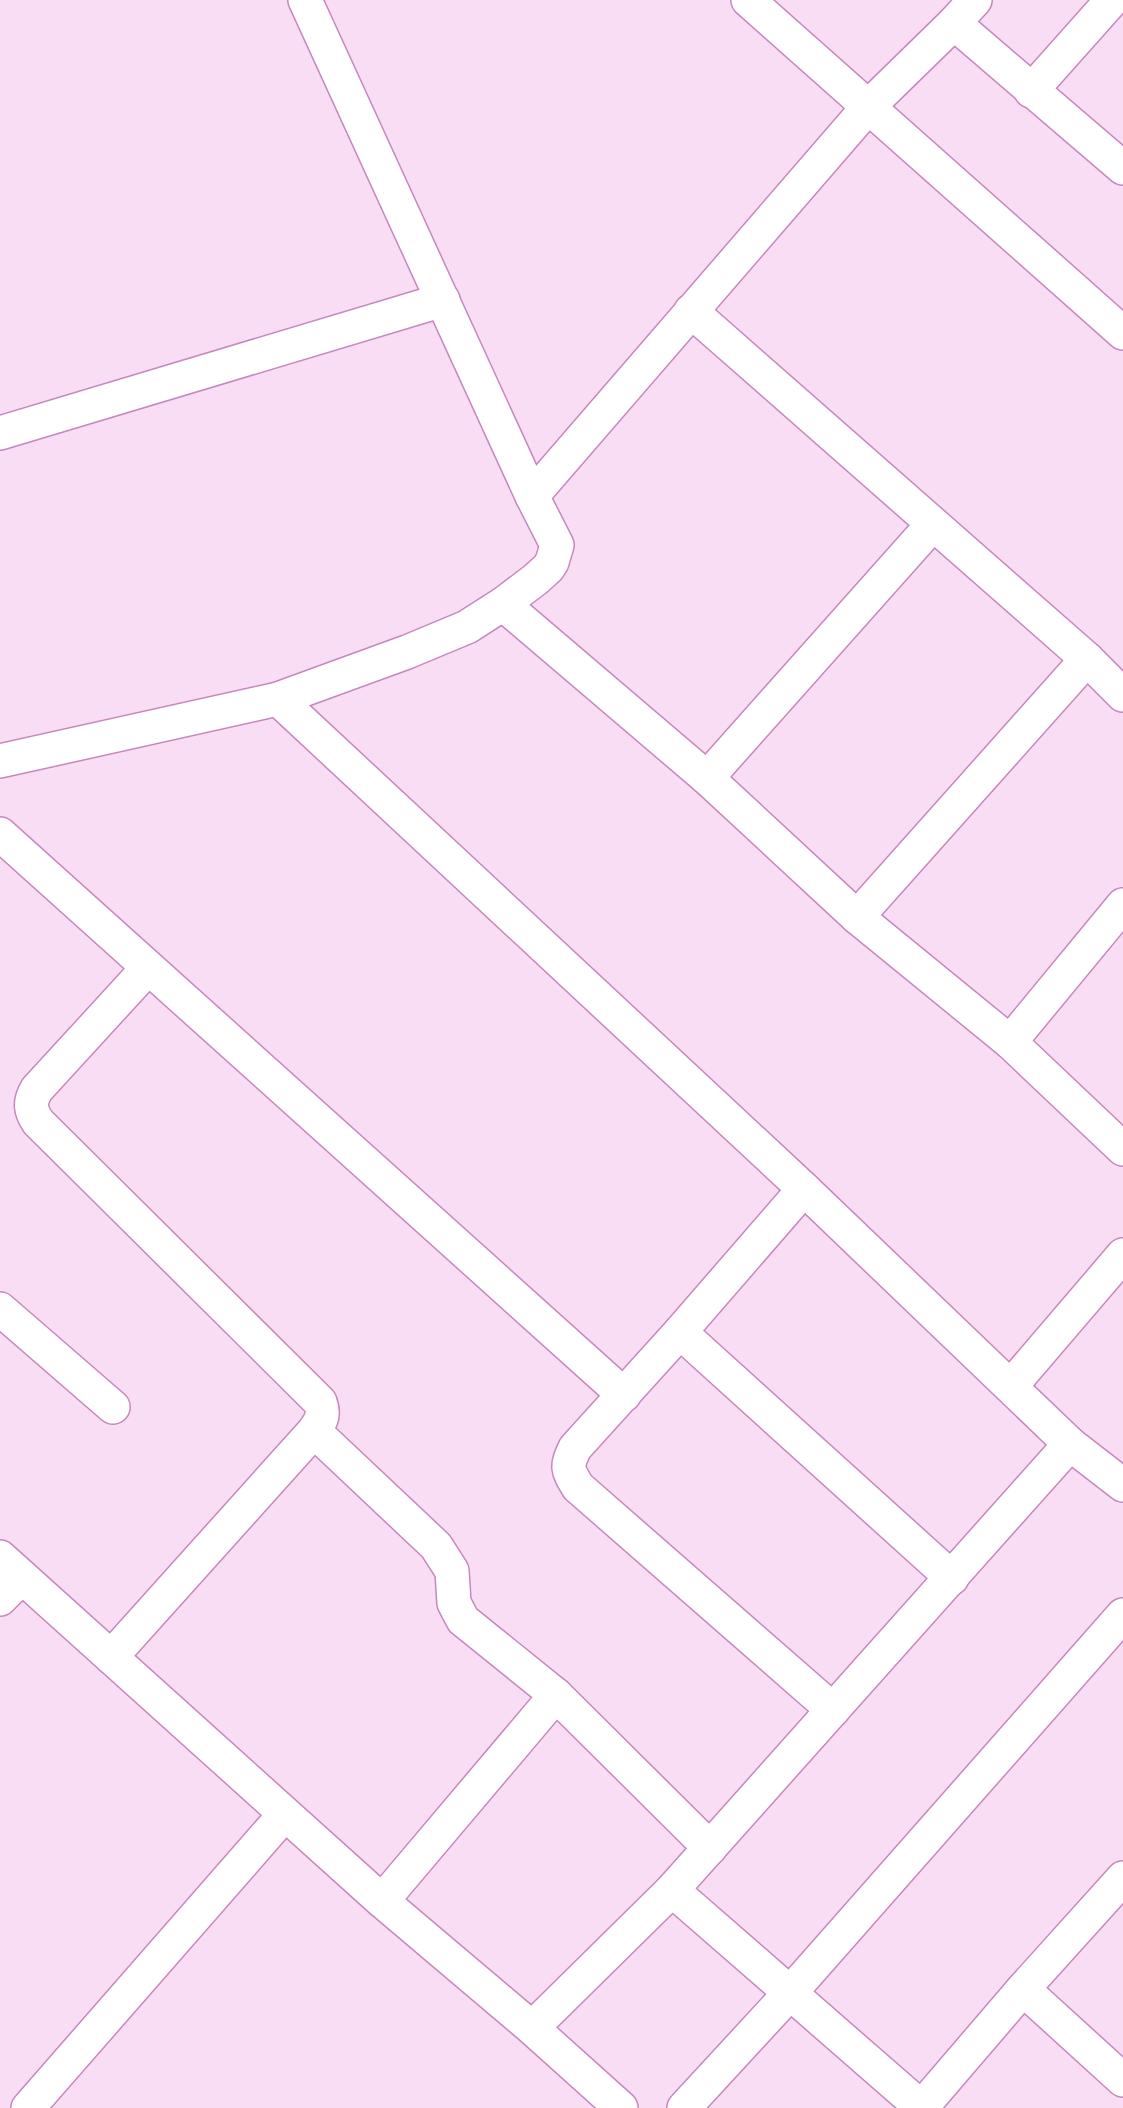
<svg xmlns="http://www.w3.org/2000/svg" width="1123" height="2108" viewBox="0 0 1123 2108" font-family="'Fira Sans Condensed',sans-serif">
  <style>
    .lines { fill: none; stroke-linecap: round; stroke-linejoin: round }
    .street-casing { stroke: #c787bf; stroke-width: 36 }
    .street { stroke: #fff; stroke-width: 33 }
  </style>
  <rect width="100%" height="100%" fill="#f9ddf4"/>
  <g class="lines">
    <g class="street-casing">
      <g id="street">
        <path d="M748 0 1123 333"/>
        <path d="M975 0 954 23 1123 168"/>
        <path d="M1031 91 1112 0"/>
        <path d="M691 311 1087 659 1123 695"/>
        <path d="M0 433 443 300"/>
        <path d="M532 496 869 106 954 23"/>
        <path d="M503 604 707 778 857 917 1010 1042 1123 1149"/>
        <path d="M278 699 804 1189 1070 1444 1123 1485"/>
        <path d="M0 761 278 699 407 652 467 627 503 604 536 579 548 568 552 562 557 545 532 496 305 0"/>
        <path d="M707 778 933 524"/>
        <path d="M0 834 624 1395"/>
        <path d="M857 917 1087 659"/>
        <path d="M1010 1042 1123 905"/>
        <path d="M804 1189 680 1332 575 1448C566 1467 567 1469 578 1487L833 1710"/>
        <path d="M0 1309 113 1407"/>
        <path d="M680 1332 952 1578"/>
        <path d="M1011 1386 1123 1255"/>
        <path d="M314 1431 436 1546 452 1571 454 1603 463 1620 556 1695 710 1848"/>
        <path d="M0 1557 382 1901 532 2028 621 2108"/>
        <path d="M0 1599 22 1577"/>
        <path d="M111 1657 314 1431C321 1421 325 1415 320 1402L38 1122C30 1110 29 1102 37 1089L148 968"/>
        <path d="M672 1890 922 2108"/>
        <path d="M382 1901 556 1695"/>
        <path d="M1023 1989 1123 2080"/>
        <path d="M532 2028 672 1890 1070 1444"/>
        <path d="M28 2108 285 1814"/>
        <path d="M684 2108 790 1993 1123 1615"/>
        <path d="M921 2108 1023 1989 1123 1878"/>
      </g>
    </g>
    <use href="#street" class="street"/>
  </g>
</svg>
